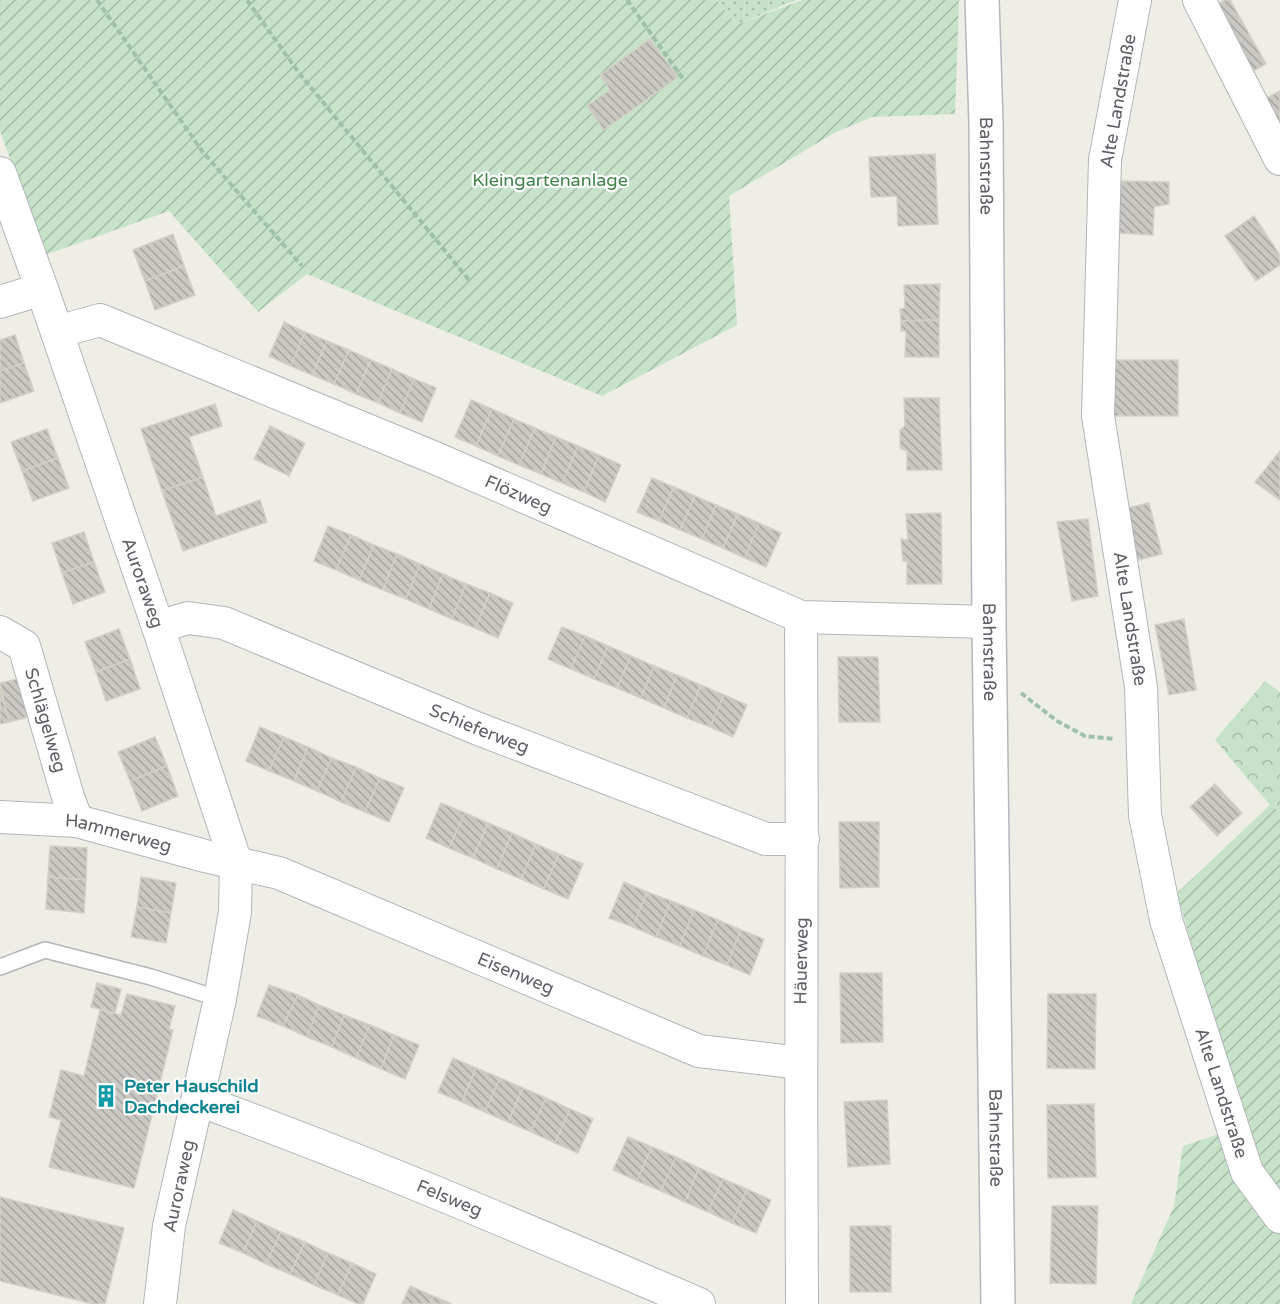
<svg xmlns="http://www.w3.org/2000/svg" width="1280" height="1304" viewBox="0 0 1280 1304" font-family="'Varela Round',sans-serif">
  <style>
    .grass { fill: url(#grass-dots) }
    .forest { fill: url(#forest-crowns) }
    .garden { fill: url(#garden-furrows) }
    .building { fill: url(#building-back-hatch); stroke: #d3d0c5; stroke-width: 1.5 }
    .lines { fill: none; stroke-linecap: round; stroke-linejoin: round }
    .service-casing { stroke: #b4b5ba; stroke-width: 18 }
    .minor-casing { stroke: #b4b5ba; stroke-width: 34 }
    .secondary-casing { stroke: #b5b7bc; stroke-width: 36 }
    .path { stroke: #9fc1ac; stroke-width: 4; stroke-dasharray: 6 3; stroke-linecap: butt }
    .service { stroke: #fff; stroke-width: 15 }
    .minor { stroke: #fff; stroke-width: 32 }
    .secondary { stroke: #fff; stroke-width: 33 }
    .labels { text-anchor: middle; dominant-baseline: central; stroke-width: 4.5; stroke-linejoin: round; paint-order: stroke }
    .street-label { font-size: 18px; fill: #5e6065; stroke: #fff }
    .park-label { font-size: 18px; fill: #40834b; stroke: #fff }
    .culture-label { font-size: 18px; font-weight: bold; fill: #0d838f; stroke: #fff; text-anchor: start }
  </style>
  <defs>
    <pattern id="grass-dots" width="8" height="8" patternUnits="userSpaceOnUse" patternTransform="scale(1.5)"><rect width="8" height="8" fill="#c6e3ca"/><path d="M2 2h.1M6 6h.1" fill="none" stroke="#a4bba8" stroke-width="1.8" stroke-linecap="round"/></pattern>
    <pattern id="forest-crowns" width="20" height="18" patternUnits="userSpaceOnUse" patternTransform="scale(1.5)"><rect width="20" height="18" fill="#c6e3ca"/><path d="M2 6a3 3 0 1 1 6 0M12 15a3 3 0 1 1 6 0" fill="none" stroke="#a4bba8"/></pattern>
    <pattern id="garden-furrows" width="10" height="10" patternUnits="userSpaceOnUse" patternTransform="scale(1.5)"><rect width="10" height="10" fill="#c6e3ca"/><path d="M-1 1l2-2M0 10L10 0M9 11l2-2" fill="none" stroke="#a4bba8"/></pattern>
    <pattern id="building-back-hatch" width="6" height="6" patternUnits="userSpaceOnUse" patternTransform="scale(1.5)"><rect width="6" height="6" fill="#cac8c3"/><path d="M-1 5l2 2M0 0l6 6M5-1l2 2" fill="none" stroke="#a7a6a2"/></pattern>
  </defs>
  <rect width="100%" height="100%" fill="#eeeee7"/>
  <path class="grass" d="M717 0H797L736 25Z"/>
  <path class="forest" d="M1265 681 1280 692V812L1270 805 1215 740Z"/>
  <g class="garden">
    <path d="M0 0H717L736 25 802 0H959L955 114 872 117 834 133 729 196 737 325 602 396 307 274 258 312 169 211 45 255 0 131Z"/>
    <path d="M1270 805 1280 812V1304H1131L1174 1206 1183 1146 1250 1124 1227 1070 1177 893Z"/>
  </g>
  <g class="building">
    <path d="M1225 0H1230L1266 64 1246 75 1209 9Z"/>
    <path d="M650 39 678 77 604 130 587 106 610 90 600 75Z"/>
    <path d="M1280 91V140L1259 102Z"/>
    <path d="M935 154 938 224 898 226 897 196 871 197 869 157Z"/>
    <path d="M1121 181 1169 182V204L1154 207 1153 235 1117 233Z"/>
    <path d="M1254 216 1280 255V265L1256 281 1225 236Z"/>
    <path d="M173 234 184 266 145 281 133 250Z"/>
    <path d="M184 266 195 295 155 310 145 281Z"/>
    <path d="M940 284 939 320 901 321 900 309 905 308 904 285Z"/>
    <path d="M939 320V357H905L906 331H901V321Z"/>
    <path d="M284 322 305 332 291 366 269 356Z"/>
    <path d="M305 332 327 341 312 375 291 366Z"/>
    <path d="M15 335 24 363 0 371V340Z"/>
    <path d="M327 341 349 350 334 384 312 375Z"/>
    <path d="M349 350 371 360 356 394 334 384Z"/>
    <path d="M371 360 392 369 378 403 356 394Z"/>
    <rect x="1112" y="360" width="66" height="56"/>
    <path d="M24 363 34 391 0 403V371Z"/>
    <path d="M392 369 414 379 400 413 378 403Z"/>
    <path d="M414 379 436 388 422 422 400 413Z"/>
    <path d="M904 398H939L942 470H907V451L900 448V430L905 426Z"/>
    <path d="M471 400 492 409 476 446 455 437Z"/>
    <path d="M215 404 222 426 189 437 203 477 162 491 141 429Z"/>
    <path d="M492 409 514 419 498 456 476 446Z"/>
    <path d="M514 419 535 428 519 465 498 456Z"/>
    <path d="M270 426 305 443 289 476 254 459Z"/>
    <path d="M535 428 556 437 541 474 519 465Z"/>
    <path d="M47 429 58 458 22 471 11 442Z"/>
    <path d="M556 437 578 446 562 483 541 474Z"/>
    <path d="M578 446 599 455 584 492 562 483Z"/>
    <path d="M1280 451V500L1255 482Z"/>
    <path d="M599 455 621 465 605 502 584 492Z"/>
    <path d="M58 458 69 488 33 501 22 471Z"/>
    <path d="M203 477 216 516 260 500 267 522 183 551 162 491Z"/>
    <path d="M652 478 674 487 659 521 637 512Z"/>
    <path d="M674 487 695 496 680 530 659 521Z"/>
    <path d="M695 496 716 505 702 539 680 530Z"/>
    <path d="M1149 503 1162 554 1131 562 1119 510Z"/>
    <path d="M716 505 738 514 723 548 702 539Z"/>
    <path d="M941 513 942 584H907V561H903L901 539 908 540 906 514Z"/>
    <path d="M738 514 759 523 745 558 723 548Z"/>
    <path d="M1088 519 1098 596 1072 601 1057 522Z"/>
    <path d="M759 523 781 533 766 567 745 558Z"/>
    <path d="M328 526 351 535 336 570 314 561Z"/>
    <path d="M84 532 94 562 62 573 52 543Z"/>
    <path d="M351 535 374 545 359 580 336 570Z"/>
    <path d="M374 545 397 554 383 590 359 580Z"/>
    <path d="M397 554 420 564 406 599 383 590Z"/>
    <path d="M94 562 105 592 73 604 62 573Z"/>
    <path d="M420 564 443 574 429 609 406 599Z"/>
    <path d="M443 574 466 584 452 619 429 609Z"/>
    <path d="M466 584 490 593 475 628 452 619Z"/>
    <path d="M490 593 513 603 498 638 475 628Z"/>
    <path d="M1184 619 1196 690 1169 695 1155 625Z"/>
    <path d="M562 627 585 636 571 669 548 659Z"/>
    <path d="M119 629 130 659 96 672 85 642Z"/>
    <path d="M585 636 608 646 594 679 571 669Z"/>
    <path d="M608 646 631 656 617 688 594 679Z"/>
    <path d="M631 656 654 666 641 698 617 688Z"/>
    <path d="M838 657H878L880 722H839Z"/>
    <path d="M130 659 140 689 106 701 96 672Z"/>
    <path d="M654 666 677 675 664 708 641 698Z"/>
    <path d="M677 675 701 685 687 718 664 708Z"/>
    <path d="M22 678 32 716 9 722 0 683Z"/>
    <path d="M701 685 724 695 710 727 687 718Z"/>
    <path d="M0 688 9 722 0 724Z"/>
    <path d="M724 695 747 705 733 737 710 727Z"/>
    <path d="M260 727 284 737 269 771 246 761Z"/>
    <path d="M155 737 167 766 130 781 118 752Z"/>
    <path d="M284 737 308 747 294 781 269 771Z"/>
    <path d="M308 747 332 758 317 791 294 781Z"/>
    <path d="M332 758 356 767 341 802 317 791Z"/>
    <path d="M167 766 178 796 142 811 130 781Z"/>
    <path d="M356 767 380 778 365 812 341 802Z"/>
    <path d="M380 778 404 788 389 822 365 812Z"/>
    <path d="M1215 784 1242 813 1217 836 1190 807Z"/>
    <path d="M441 803 465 813 449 848 426 838Z"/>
    <path d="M465 813 488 823 473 858 449 848Z"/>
    <path d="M839 822H879V887L840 888Z"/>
    <path d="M488 823 512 833 497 869 473 858Z"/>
    <path d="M512 833 536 844 521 879 497 869Z"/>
    <path d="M536 844 559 854 544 889 521 879Z"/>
    <path d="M50 846 87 848 86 880 48 877Z"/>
    <path d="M559 854 583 864 568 899 544 889Z"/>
    <path d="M48 877 86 880 84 913 46 909Z"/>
    <path d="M141 877 176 883 171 913 137 907Z"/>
    <path d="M624 882 647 892 633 927 609 918Z"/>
    <path d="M647 892 671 901 656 937 633 927Z"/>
    <path d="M671 901 694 910 680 946 656 937Z"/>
    <path d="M137 907 171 913 166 943 131 937Z"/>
    <path d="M694 910 718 920 703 956 680 946Z"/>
    <path d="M718 920 741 930 727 965 703 956Z"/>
    <path d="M741 930 764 939 750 975 727 965Z"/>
    <path d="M840 973H882L883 1042 841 1043Z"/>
    <path d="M97 983 121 989 115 1013 91 1007Z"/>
    <path d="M269 985 298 995 283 1026 257 1016Z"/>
    <path d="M127 994 175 1006 169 1029 173 1030 134 1188 49 1167 61 1120 49 1117 61 1070 84 1076 100 1010 121 1015Z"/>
    <path d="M1048 994H1096L1095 1069 1047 1068Z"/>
    <path d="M298 995 319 1005 307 1037 283 1026Z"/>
    <path d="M319 1005 344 1015 332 1047 307 1037Z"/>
    <path d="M344 1015 370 1025 356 1058 332 1047Z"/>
    <path d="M370 1025 394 1035 381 1069 356 1058Z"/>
    <path d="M394 1035 419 1045 405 1079 381 1069Z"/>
    <path d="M453 1058 476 1068 462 1102 438 1092Z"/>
    <path d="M476 1068 500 1078 485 1112 462 1102Z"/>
    <path d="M500 1078 523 1088 508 1122 485 1112Z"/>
    <path d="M523 1088 546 1098 531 1132 508 1122Z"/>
    <path d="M546 1098 570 1109 555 1143 531 1132Z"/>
    <path d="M887 1100 890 1164 848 1167 844 1102Z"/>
    <path d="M1094 1104 1096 1177 1048 1178 1047 1105Z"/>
    <path d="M570 1109 593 1119 578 1153 555 1143Z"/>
    <path d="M628 1137 652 1147 637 1181 613 1170Z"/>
    <path d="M652 1147 676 1157 661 1191 637 1181Z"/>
    <path d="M676 1157 699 1168 685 1202 661 1191Z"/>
    <path d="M699 1168 723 1179 708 1212 685 1202Z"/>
    <path d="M723 1179 747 1189 732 1223 708 1212Z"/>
    <path d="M747 1189 771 1200 756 1233 732 1223Z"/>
    <path d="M0 1197 124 1228 105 1304H93L0 1281Z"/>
    <path d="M1052 1206H1098L1096 1284 1050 1283Z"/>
    <path d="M233 1210 257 1221 243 1253 219 1243Z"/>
    <path d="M257 1221 281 1232 266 1264 243 1253Z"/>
    <rect x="850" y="1226" width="41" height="66"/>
    <path d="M281 1232 305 1242 290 1274 266 1264Z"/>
    <path d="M305 1242 328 1253 314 1285 290 1274Z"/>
    <path d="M328 1253 352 1263 338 1295 314 1285Z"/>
    <path d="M352 1263 376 1274 363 1304H358L338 1295Z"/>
    <path d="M410 1286 433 1296 430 1304H402Z"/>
    <path d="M433 1296 452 1304H430Z"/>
  </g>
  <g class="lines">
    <g class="service-casing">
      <path id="service" d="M0 967 45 950 151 977 220 999"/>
    </g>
    <g class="minor-casing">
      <g id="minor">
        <path id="s1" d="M1135 0 1105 160 1098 416 1141 687 1145 815 1166 920 1247 1172 1280 1217"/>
        <path d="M1199 0 1280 159"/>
        <path id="s2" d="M0 173 42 289 158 627 236 863 235 912 220 999 169 1226 160 1304"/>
        <path d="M0 302 42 289"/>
        <path id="s3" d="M57 332 100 320 435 458 801 617 989 622"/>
        <path d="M801 617C803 846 800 1075 802 1304"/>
        <path id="s4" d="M158 627 188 618 224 623 476 728 766 839H803"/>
        <path id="s5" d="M0 632 24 646 68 797 77 821"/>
        <path id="s6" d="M0 817 77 821 205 856 279 873 699 1051 800 1063"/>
        <path id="s7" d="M198 1100C368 1161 533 1233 699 1304"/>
      </g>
    </g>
    <g class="secondary-casing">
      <g id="secondary">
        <path id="s8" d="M982 0 986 122 989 622 998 1304"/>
      </g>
    </g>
    <g class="path">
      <path d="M97 0 202 151 302 266"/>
      <path d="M247 0 299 73 469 280"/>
      <path d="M627 0 683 79"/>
      <path d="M1021 693 1057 721 1085 736 1114 739"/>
    </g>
    <use href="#service" class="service"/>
    <use href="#minor" class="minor"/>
    <use href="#secondary" class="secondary"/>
  </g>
  <defs>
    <g id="building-bare" transform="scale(1.8)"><path d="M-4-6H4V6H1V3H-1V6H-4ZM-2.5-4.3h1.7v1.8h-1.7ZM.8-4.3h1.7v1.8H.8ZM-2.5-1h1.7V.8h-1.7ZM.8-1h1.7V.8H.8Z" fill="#0f9aa8" stroke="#fff" stroke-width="2.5" paint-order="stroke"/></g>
  </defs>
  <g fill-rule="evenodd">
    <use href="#building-bare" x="106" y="1096"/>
  </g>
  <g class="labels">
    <g class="street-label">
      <text transform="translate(1118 101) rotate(-80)">Alte Landstraße</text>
      <text stroke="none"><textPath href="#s8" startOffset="166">Bahnstraße</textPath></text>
      <text stroke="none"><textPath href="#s3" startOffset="498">Flözweg</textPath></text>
      <text stroke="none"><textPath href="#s2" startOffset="434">Auroraweg</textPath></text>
      <text stroke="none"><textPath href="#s1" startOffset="624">Alte Landstraße</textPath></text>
      <text stroke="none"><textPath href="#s8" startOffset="652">Bahnstraße</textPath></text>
      <text stroke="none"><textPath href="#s5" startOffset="105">Schlägelweg</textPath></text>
      <text stroke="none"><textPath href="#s4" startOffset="344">Schieferweg</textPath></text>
      <text stroke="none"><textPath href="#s6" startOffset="120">Hammerweg</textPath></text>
      <text transform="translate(801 961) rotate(-89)">Häuerweg</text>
      <text stroke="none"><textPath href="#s6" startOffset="543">Eisenweg</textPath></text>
      <text stroke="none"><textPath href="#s1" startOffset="1110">Alte Landstraße</textPath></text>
      <text stroke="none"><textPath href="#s8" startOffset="1138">Bahnstraße</textPath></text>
      <text transform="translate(179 1186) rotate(-78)">Auroraweg</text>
      <text stroke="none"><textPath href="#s7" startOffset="270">Felsweg</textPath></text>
    </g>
    <g class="park-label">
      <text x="550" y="180">Kleingartenanlage</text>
    </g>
    <g class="culture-label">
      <text x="124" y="1086">Peter Hauschild<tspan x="124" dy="21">Dachdeckerei</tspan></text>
    </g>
  </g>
</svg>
